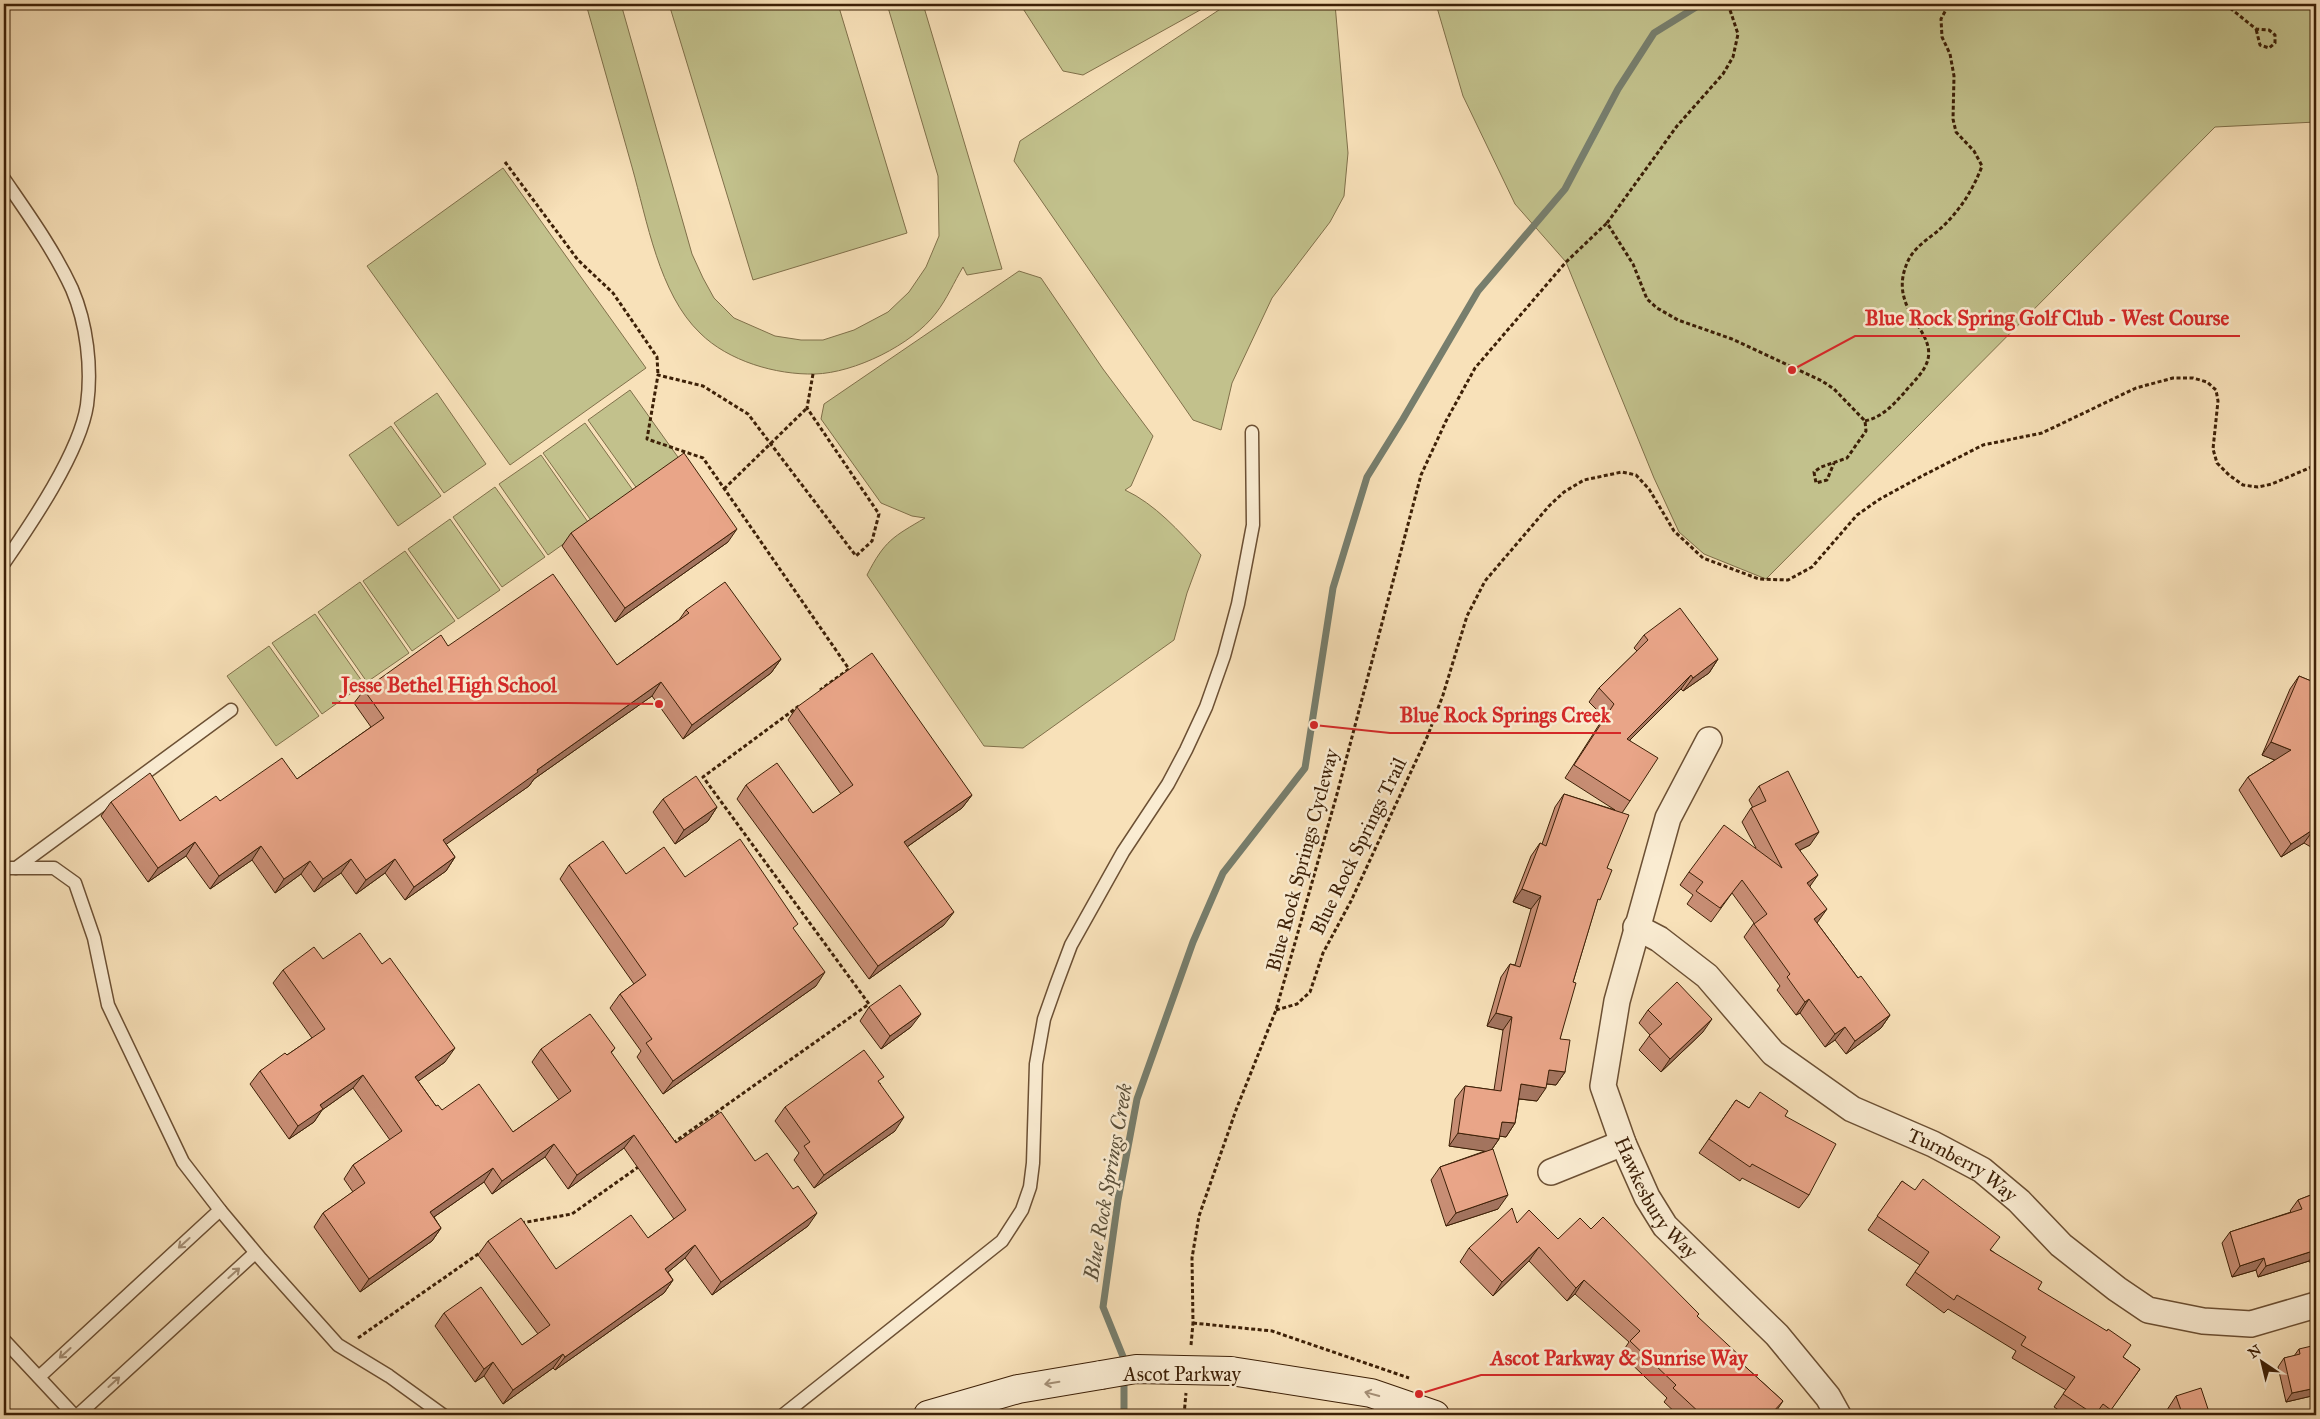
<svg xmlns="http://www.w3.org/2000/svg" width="2320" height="1419" viewBox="0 0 2320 1419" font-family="'IM FELL Great Primer',serif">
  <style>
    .green { fill: #c2c18c; stroke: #80704a }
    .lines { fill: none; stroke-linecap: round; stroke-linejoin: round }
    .stream { stroke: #777e6d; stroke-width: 7 }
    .lane-casing { stroke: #6c5034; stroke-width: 15 }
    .street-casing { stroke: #6c5034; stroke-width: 28 }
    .secondary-casing { stroke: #3d2007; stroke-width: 30 }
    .path { stroke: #3d2007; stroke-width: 3; stroke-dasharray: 4 2.5; stroke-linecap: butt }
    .lane { stroke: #faecd2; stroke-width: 12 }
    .street { stroke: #faecd2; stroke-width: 25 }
    .secondary { stroke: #faecd2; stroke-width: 28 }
    .secondary-bridge-casing { stroke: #3d2007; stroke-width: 30; stroke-linecap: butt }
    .secondary-bridge { stroke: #faecd2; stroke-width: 28 }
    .wall { fill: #c88e75; stroke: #3d2007 }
    .shaded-wall { fill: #a3745f; stroke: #3d2007 }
    .building { fill: #e9a588; stroke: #3d2007 }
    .oneway { stroke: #a59077 }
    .labels { text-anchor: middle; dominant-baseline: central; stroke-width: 5; stroke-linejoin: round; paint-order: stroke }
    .street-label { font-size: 20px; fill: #3d2007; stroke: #faecd2 }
    .water-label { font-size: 21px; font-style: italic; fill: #5a4f3a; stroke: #faecd2 }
    .leader { fill: none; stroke: #d62828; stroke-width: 2 }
    .callout-dot { fill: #d62828; stroke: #faecd2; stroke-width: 2 }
    .callout-label { font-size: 21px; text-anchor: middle; font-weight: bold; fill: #d62828; stroke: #faecd2; stroke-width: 5; stroke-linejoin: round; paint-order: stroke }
  </style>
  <rect width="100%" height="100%" fill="#f8e1b9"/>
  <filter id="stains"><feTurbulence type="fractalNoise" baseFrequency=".004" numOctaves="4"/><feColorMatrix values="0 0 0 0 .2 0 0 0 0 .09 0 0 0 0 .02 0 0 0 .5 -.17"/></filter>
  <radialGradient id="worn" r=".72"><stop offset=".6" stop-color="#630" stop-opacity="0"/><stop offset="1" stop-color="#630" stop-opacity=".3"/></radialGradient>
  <g class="green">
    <path d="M586 4H621L692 254 703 278 714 298 734 318 775 336 801 340H823L854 330 888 312 909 292 926 267 939 236 938 176 887 4H923L1002 269 967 275 963 267C954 282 947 299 936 313 912 345 854 373 815 374 776 375 728 361 700 333 659 294 647 220 632 167 617 113 601 58 586 4Z"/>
    <path d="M669 4H838L907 233 753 280Z"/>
    <path d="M1020 4H1211L1083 75 1063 71Z"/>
    <path d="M1228 4H1335L1348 153 1344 196 1330 222 1272 298 1232 383 1221 430 1193 420 1014 161 1020 141Z"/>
    <path d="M1436 4H2316V122L2215 127 1766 579 1704 554 1679 532 1654 478 1566 262 1515 204 1463 96Z"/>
    <path d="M503 168 646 368 510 465 367 266Z"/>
    <path d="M1019 271 1041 278 1103 369 1153 436 1131 486 1125 490C1155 504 1179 531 1201 555L1187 593 1174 640 1023 748 984 746 867 575C885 540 893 537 925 518L912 516 881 503 821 419 824 404Z"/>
    <path d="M630 390 680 460 638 490 588 420Z"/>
    <path d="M437 393 486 464 444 493 394 423Z"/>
    <path d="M585 423 635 493 593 523 543 453Z"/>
    <path d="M391 426 441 496 398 526 349 455Z"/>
    <path d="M541 455 590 525 548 555 499 484Z"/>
    <path d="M495 487 545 557 502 587 453 517Z"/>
    <path d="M450 519 500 590 458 619 408 549Z"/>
    <path d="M405 551 455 621 412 651 363 581Z"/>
    <path d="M360 582 409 653 367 682 318 612Z"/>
    <path d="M315 614 364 684 322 714 272 643Z"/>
    <path d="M269 646 319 716 276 746 227 676Z"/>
  </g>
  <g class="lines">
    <g class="stream">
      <path d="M1124 1365V1359L1103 1307 1118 1200 1137 1099 1193 942 1223 873 1305 768 1333 588 1367 477 1403 419 1478 291 1565 189 1618 89 1654 33 1701 4"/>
      <path d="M1124 1415V1376"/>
    </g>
    <g class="lane-casing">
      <g id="lane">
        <path d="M4 179C28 214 54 250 72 289 87 324 92 368 87 405 80 452 31 524 4 563"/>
        <path d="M4 868H16L231 710"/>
        <path d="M16 868H54L75 883 94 938 108 1005 183 1162 220 1210 261 1259 338 1345 389 1376 443 1415"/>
        <path d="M4 1340 74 1415"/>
        <path d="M39 1377 220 1210"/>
        <path d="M78 1415 255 1253"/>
        <path d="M783 1415 1002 1241 1022 1210 1030 1187 1033 1163 1036 1064 1044 1019 1056 985 1071 945 1123 852 1168 784 1186 750 1206 707 1224 656 1238 604 1253 525 1252 432"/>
      </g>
    </g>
    <g class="street-casing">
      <g id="street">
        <path id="s1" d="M1709 740 1668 818 1617 1001 1603 1086 1623 1143 1647 1197 1665 1226 1777 1335 1828 1397 1838 1415"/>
        <path id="s2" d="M1636 927 1659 939 1707 976 1773 1053 1852 1109 1933 1144 1982 1170 2019 1201 2061 1245 2117 1289 2148 1310 2203 1321 2251 1324 2316 1305"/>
        <path d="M1551 1172 1623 1143"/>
      </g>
    </g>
    <g class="secondary-casing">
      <g id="secondary">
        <path d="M1231 1371 1371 1393 1435 1415"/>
        <path d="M928 1415 1018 1389 1101 1375"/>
      </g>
    </g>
    <g class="path">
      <path d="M1728 4 1738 34 1733 57 1723 74 1677 126 1607 223 1633 264 1647 299 1657 308 1678 320 1732 339 1822 381 1834 389 1865 421 1866 431 1847 458 1821 467 1814 472 1816 483 1827 480 1834 463"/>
      <path d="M2225 4 2256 29 2269 30 2275 35V43L2269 48 2260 45 2256 29"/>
      <path d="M505 162 578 260 613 293 657 357 658 375"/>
      <path d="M813 374 807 408 879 514 872 541 856 556 748 414 703 386 658 375 647 439 703 458 849 669 820 690"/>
      <path d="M1865 421C1882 417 1892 406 1904 393 1912 383 1925 372 1928 359 1935 329 1886 308 1908 261 1914 247 1930 238 1940 229 1959 212 1973 190 1982 166L1974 151 1956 132 1953 119 1954 76 1950 54 1942 37 1941 19 1949 4"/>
      <path d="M724 489 807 408"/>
      <path d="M1276 1010 1297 1004 1310 992 1323 953 1351 901 1428 735 1443 695 1467 616 1485 581 1549 506 1564 492 1584 480 1622 472 1636 475 1649 489 1674 531 1703 558 1759 579 1788 580 1812 567 1857 515 1880 499 1922 476 1983 445 2042 433 2136 388 2173 378H2193L2207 382 2216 390 2218 401 2213 449 2217 463 2229 475 2243 485 2258 487 2272 484 2316 465"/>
      <path d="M673 1143 869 1004 703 777 799 706"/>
      <path d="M521 1223 572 1214 641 1165"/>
      <path d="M1193 1323 1272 1331 1409 1378"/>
      <path d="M358 1338 484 1250"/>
      <path d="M1191 1345 1193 1323 1192 1258 1199 1216 1236 1110 1276 1010 1337 794 1421 475 1446 421 1475 368 1566 262 1607 223"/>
      <path d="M1184 1415 1186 1393"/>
    </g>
    <use href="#lane" class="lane"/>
    <use href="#street" class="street"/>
    <use href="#secondary" class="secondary"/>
    <g class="secondary-bridge-casing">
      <path id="secondary-bridge" d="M1101 1375 1136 1369 1231 1371"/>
    </g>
    <use href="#secondary-bridge" class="secondary-bridge"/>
  </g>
  <g class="wall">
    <path d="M571 533 728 542 615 622 562 546Z"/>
    <path d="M686 610 781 659 771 673 683 739 652 696 534 779 529 786 446 844 455 857 446 871 405 900 385 873 356 894 341 873 314 892 301 874 275 893 252 860 210 889 186 856 148 882 101 816 111 802 180 821 220 801 297 779 371 727 354 703 364 690 448 646 617 665 679 620Z"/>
    <path d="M1644 635 1718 659 1709 673 1683 691 1681 689 1630 740V801L1622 813 1607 868 1573 982 1560 1039 1565 1072 1556 1085 1547 1084 1537 1101 1519 1099 1515 1123 1506 1137 1499 1136V1139L1492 1149 1498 1209 1446 1226 1431 1180 1440 1167 1485 1151 1449 1146 1455 1099 1465 1086 1494 1090 1503 1030 1487 1026 1501 977 1510 964 1515 965 1531 909 1513 902 1531 856 1540 843 1542 844 1555 807 1564 794 1615 810 1565 778 1604 717 1589 702 1599 688 1637 651 1634 648Z"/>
    <path d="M2299 676 2316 683V850L2304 843 2281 857 2239 790 2248 777 2275 760 2262 755 2290 689Z"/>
    <path d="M797 707 972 795 962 808 907 847 944 925 869 979 737 799 746 785 813 813 841 794 788 720Z"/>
    <path d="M1759 786 1810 845 1800 850 1810 887 1817 923 1858 978 1890 1015 1881 1028 1846 1054 1835 1040 1825 1047 1800 1013 1796 1015 1777 990 1780 986 1744 937 1754 923 1732 893 1711 922 1687 904 1693 895 1680 885 1689 872 1756 848 1742 822 1751 808H1753L1749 800Z"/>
    <path d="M663 799 717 807 708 821 675 844 653 812Z"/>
    <path d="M569 865 626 874 685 877 794 930 816 986 663 1094 637 1057 641 1051 610 1008 620 994 634 984 560 879Z"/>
    <path d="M323 959 445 1062 418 1081 436 1106 442 1110 513 1132 559 1100 532 1062 541 1049 615 1048 611 1053 676 1143 755 1161 808 1226 712 1295 685 1258 668 1272 673 1280 664 1293 555 1370 553 1368 503 1404 484 1376 475 1382 435 1326 444 1313 522 1345 538 1334 478 1255 488 1241 556 1269 648 1238 674 1219 624 1148 568 1189 545 1157 492 1194 484 1182 434 1217 441 1228 432 1241 360 1292 314 1227 323 1213 353 1192 344 1179 353 1165 390 1140 353 1088 322 1110 314 1122 289 1139 250 1084 260 1071 287 1055 312 1038 273 983 283 970Z"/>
    <path d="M869 1007 911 1027 881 1049 860 1021Z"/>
    <path d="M1648 1010 1703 1032 1661 1072 1639 1050 1650 1035 1639 1023Z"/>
    <path d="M880 1083 895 1131 814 1188 794 1160 799 1153 775 1121 785 1107Z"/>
    <path d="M1736 1100 1749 1108 1785 1116 1809 1195 1799 1208 1742 1178 1740 1181 1699 1153Z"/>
    <path d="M1902 1181 1991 1250 2038 1289 2123 1357 2140 1369 2107 1415H2066L2054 1407 2066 1390 2012 1358 2016 1351 1948 1309 1944 1313 1906 1285 1920 1265 1868 1230Z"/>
    <path d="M2316 1193V1262L2311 1264 2309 1261 2258 1277 2256 1270 2232 1277 2222 1243 2230 1232 2291 1212 2290 1211 2298 1200Z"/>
    <path d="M1517 1223 1558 1239 1591 1229 1697 1316 1738 1360 1783 1401 1775 1413 1777 1415H1678L1664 1402 1667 1398 1621 1354 1629 1342 1575 1294 1567 1301 1529 1261 1493 1296 1460 1262 1469 1248Z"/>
    <path d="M2299 1349 2316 1395 2286 1402 2278 1367 2284 1358 2294 1356Z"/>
    <path d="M2176 1396 2210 1415H2169L2167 1410Z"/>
  </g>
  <g class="shaded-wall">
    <path d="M737 529 728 542 615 622 625 608Z"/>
    <path d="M781 659 771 673 683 739 692 725Z"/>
    <path d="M1718 659 1709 673 1683 691 1693 678Z"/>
    <path d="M1691 675 1681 689 1618 752 1627 739Z"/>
    <path d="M661 682 652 696 534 779 529 786 434 853 443 840 537 770Z"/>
    <path d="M2271 742 2291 750 2282 763 2262 755Z"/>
    <path d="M972 795 962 808 894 856 904 842Z"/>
    <path d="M717 807 708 821 675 844 684 830Z"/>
    <path d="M2314 829 2304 843 2281 857 2291 844Z"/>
    <path d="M1819 832 1810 845 1786 857 1795 844Z"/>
    <path d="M195 842 186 856 148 882 158 868Z"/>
    <path d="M261 846 252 860 210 889 219 876Z"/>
    <path d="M455 857 446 871 405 900 414 887Z"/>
    <path d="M351 859 341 873 314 892 323 879Z"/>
    <path d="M395 859 385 873 356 894 366 880Z"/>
    <path d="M310 861 301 874 275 893 284 879Z"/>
    <path d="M1818 875 1808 889 1807 883Z"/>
    <path d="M1522 889 1541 896 1531 909 1513 902Z"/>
    <path d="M1827 909 1817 923 1804 932 1814 919Z"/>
    <path d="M954 912 944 925 869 979 878 966Z"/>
    <path d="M825 972 816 986 663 1094 673 1081Z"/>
    <path d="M1809 999 1800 1013 1796 1015 1805 1002Z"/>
    <path d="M1496 1013 1512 1017 1503 1030 1487 1026Z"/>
    <path d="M921 1014 911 1027 881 1049 890 1036Z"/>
    <path d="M1890 1015 1881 1028 1846 1054 1855 1041Z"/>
    <path d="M1712 1019 1703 1032 1661 1072 1670 1059Z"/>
    <path d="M1845 1027 1835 1040 1825 1047 1835 1034Z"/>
    <path d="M455 1048 445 1062 406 1090 415 1077Z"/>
    <path d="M1549 1070 1565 1072 1556 1085 1540 1083Z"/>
    <path d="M363 1075 353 1088 322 1110 314 1122 289 1139 298 1126 320 1105Z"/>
    <path d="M1521 1084 1546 1088 1537 1101 1512 1098Z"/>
    <path d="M904 1117 895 1131 814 1188 824 1175Z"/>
    <path d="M1502 1122 1515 1123 1506 1137 1492 1135Z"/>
    <path d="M1458 1133 1499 1139 1490 1152 1449 1146Z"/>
    <path d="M634 1135 624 1148 568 1189 577 1175Z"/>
    <path d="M554 1144 545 1157 492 1194 502 1181Z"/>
    <path d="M493 1168 484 1182 421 1226 430 1212Z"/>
    <path d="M1508 1195 1498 1209 1446 1226 1456 1213Z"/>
    <path d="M817 1213 808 1226 712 1295 721 1282Z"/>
    <path d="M441 1228 432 1241 360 1292 369 1279Z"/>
    <path d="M695 1245 685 1258 656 1282 665 1269Z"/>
    <path d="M1539 1247 1529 1261 1493 1296 1502 1282Z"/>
    <path d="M2316 1250 2309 1261 2258 1277 2266 1266Z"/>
    <path d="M2316 1256V1262L2311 1264Z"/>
    <path d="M2264 1258 2256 1270 2232 1277 2240 1266Z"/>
    <path d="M673 1280 664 1293 555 1370 565 1357Z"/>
    <path d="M1584 1280 1575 1294 1567 1301 1576 1288Z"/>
    <path d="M563 1354 553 1368 503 1404 513 1390Z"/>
    <path d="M493 1362 484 1376 475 1382 484 1369Z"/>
    <path d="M2316 1388V1395L2286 1402 2292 1393Z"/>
  </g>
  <g class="building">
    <path d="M4 200 5 216 4 221Z"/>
    <path d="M684 453 737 529 625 608 571 533Z"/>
    <path d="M553 574 617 665 689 613 686 610 725 582 781 659 692 725 661 682 537 770 538 772 443 840 455 857 414 887 395 859 366 880 351 859 323 879 310 861 284 879 261 846 219 876 195 842 158 868 111 802 150 773 180 821 216 796 220 801 282 758 297 779 384 718 364 690 441 635 448 646Z"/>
    <path d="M1680 608 1718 659 1693 678 1691 675 1627 739 1658 758 1630 801 1574 765 1614 704 1599 688 1648 640 1644 635Z"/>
    <path d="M872 653 972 795 904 842 954 912 878 966 746 785 777 763 813 813 853 785 797 707Z"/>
    <path d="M2299 676 2316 683V831L2314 829 2291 844 2248 777 2291 750 2271 742Z"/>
    <path d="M1788 771 1819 832 1795 844 1818 875 1807 883 1827 909 1814 919 1858 978 1861 976 1890 1015 1855 1041 1845 1027 1835 1034 1809 999 1805 1002 1787 977 1790 974 1754 924 1767 914 1742 880 1720 908 1696 891 1703 882 1689 872 1724 825 1782 868 1751 808 1766 801 1759 786Z"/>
    <path d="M696 776 717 807 684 830 663 799Z"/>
    <path d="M1564 794 1629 815 1607 868 1612 870 1600 900 1598 899 1573 982 1576 983 1560 1039 1570 1040 1565 1072 1549 1070 1546 1088 1521 1084 1515 1123 1502 1122 1499 1139 1458 1133 1465 1086 1501 1091 1512 1017 1496 1013 1510 964 1520 967 1541 896 1522 889 1540 843 1546 846Z"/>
    <path d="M740 839 798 924 793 928 825 972 673 1081 646 1043 652 1039 620 994 646 975 569 865 603 841 626 874 664 847 685 877Z"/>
    <path d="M360 933 382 964 390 958 455 1048 415 1077 436 1106 438 1105 442 1110 479 1084 513 1132 571 1091 541 1049 590 1014 615 1048 611 1052 676 1143 721 1112 755 1161 767 1153 793 1189 798 1186 817 1213 721 1282 695 1245 665 1269 673 1280 565 1357 563 1354 513 1390 493 1362 484 1369 444 1313 481 1287 522 1345 550 1325 488 1241 521 1218 556 1269 631 1215 648 1238 686 1210 634 1135 577 1175 554 1144 502 1181 493 1168 430 1212 441 1228 369 1279 323 1213 365 1183 353 1165 402 1131 363 1075 320 1105 323 1109 298 1126 260 1071 285 1053 287 1055 325 1029 283 970 314 947 323 959Z"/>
    <path d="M1677 982 1712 1019 1670 1059 1649 1036 1662 1024 1648 1010Z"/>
    <path d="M900 985 921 1014 890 1036 869 1007Z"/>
    <path d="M864 1050 884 1077 878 1081 904 1117 824 1175 804 1146 810 1142 785 1107Z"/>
    <path d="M1760 1092 1788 1111 1785 1116 1836 1144 1809 1195 1752 1164 1750 1167 1709 1139 1736 1100 1749 1108Z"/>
    <path d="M1493 1149 1508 1195 1456 1213 1440 1167Z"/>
    <path d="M1923 1179 2000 1237 1990 1250 2042 1282 2038 1289 2107 1331 2108 1329 2131 1345 2123 1357 2140 1369 2111 1410 2103 1404 2095 1415 2063 1394 2075 1377 2021 1345 2026 1337 1957 1295 1954 1300 1915 1272 1929 1252 1877 1216 1902 1181 1915 1190Z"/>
    <path d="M2316 1193V1250L2266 1266 2264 1258 2240 1266 2230 1232 2302 1209 2298 1200Z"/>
    <path d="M1512 1208 1517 1223 1529 1210 1558 1239 1580 1218 1591 1229 1603 1217 1699 1314 1697 1316 1741 1357 1738 1360 1783 1401 1773 1412 1777 1415H1702L1673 1388 1676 1385 1630 1341 1640 1331 1584 1280 1576 1288 1539 1247 1502 1282 1469 1248Z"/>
    <path d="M2316 1345V1388L2292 1393 2284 1358 2300 1354 2299 1349Z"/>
    <path d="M2201 1388 2210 1415H2175L2182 1413 2176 1396Z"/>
  </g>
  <defs><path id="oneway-shaft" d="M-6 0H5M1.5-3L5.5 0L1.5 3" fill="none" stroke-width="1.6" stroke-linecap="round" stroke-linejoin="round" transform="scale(1.25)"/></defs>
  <g class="oneway">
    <use href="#oneway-shaft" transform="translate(184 1243) rotate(138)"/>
    <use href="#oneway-shaft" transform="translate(234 1273) rotate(-42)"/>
    <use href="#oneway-shaft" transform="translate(65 1353) rotate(138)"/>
    <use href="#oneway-shaft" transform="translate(114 1382) rotate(-42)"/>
    <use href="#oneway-shaft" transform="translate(1052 1383) rotate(171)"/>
    <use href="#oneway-shaft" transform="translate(1372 1394) rotate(-165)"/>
  </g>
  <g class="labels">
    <g class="street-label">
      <text transform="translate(1358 846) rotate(-64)">Blue Rock Springs Trail</text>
      <text transform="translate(1302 860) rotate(-75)">Blue Rock Springs Cycleway</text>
      <text stroke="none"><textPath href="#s2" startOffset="409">Turnberry Way</textPath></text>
      <text stroke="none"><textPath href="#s1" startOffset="489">Hawkesbury Way</textPath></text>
      <text x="1182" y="1374">Ascot Parkway</text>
    </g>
    <g class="water-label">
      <text transform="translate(1108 1182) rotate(-80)">Blue Rock Springs Creek</text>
    </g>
  </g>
  <path class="leader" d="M1792 370L1855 336H2240M659 704L567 703H332M1314 725L1390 733H1621M1419 1394L1481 1375H1758"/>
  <g class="callout-dot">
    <circle cx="1792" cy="370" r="5"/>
    <circle cx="659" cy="704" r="5"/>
    <circle cx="1314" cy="725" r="5"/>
    <circle cx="1419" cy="1394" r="5"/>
  </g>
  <g class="callout-label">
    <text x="2047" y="325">Blue Rock Spring Golf Club - West Course</text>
    <text x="449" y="692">Jesse Bethel High School</text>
    <text x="1505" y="722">Blue Rock Springs Creek</text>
    <text x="1619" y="1365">Ascot Parkway &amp; Sunrise Way</text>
  </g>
  <rect width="2320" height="1419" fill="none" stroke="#f8e1b9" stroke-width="20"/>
  <rect x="5" y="5" width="2310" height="1409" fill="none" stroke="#3d2007" stroke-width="2.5"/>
  <rect x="10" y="10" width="2300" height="1399" fill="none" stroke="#3d2007"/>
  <g transform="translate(2262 1362) rotate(325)" stroke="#faecd2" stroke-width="4" paint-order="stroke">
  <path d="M0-4L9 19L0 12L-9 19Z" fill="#3d2007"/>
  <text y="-8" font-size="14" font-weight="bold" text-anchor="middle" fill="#3d2007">N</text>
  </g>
  <rect width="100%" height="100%" filter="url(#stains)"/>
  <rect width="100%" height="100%" fill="url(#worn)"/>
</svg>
